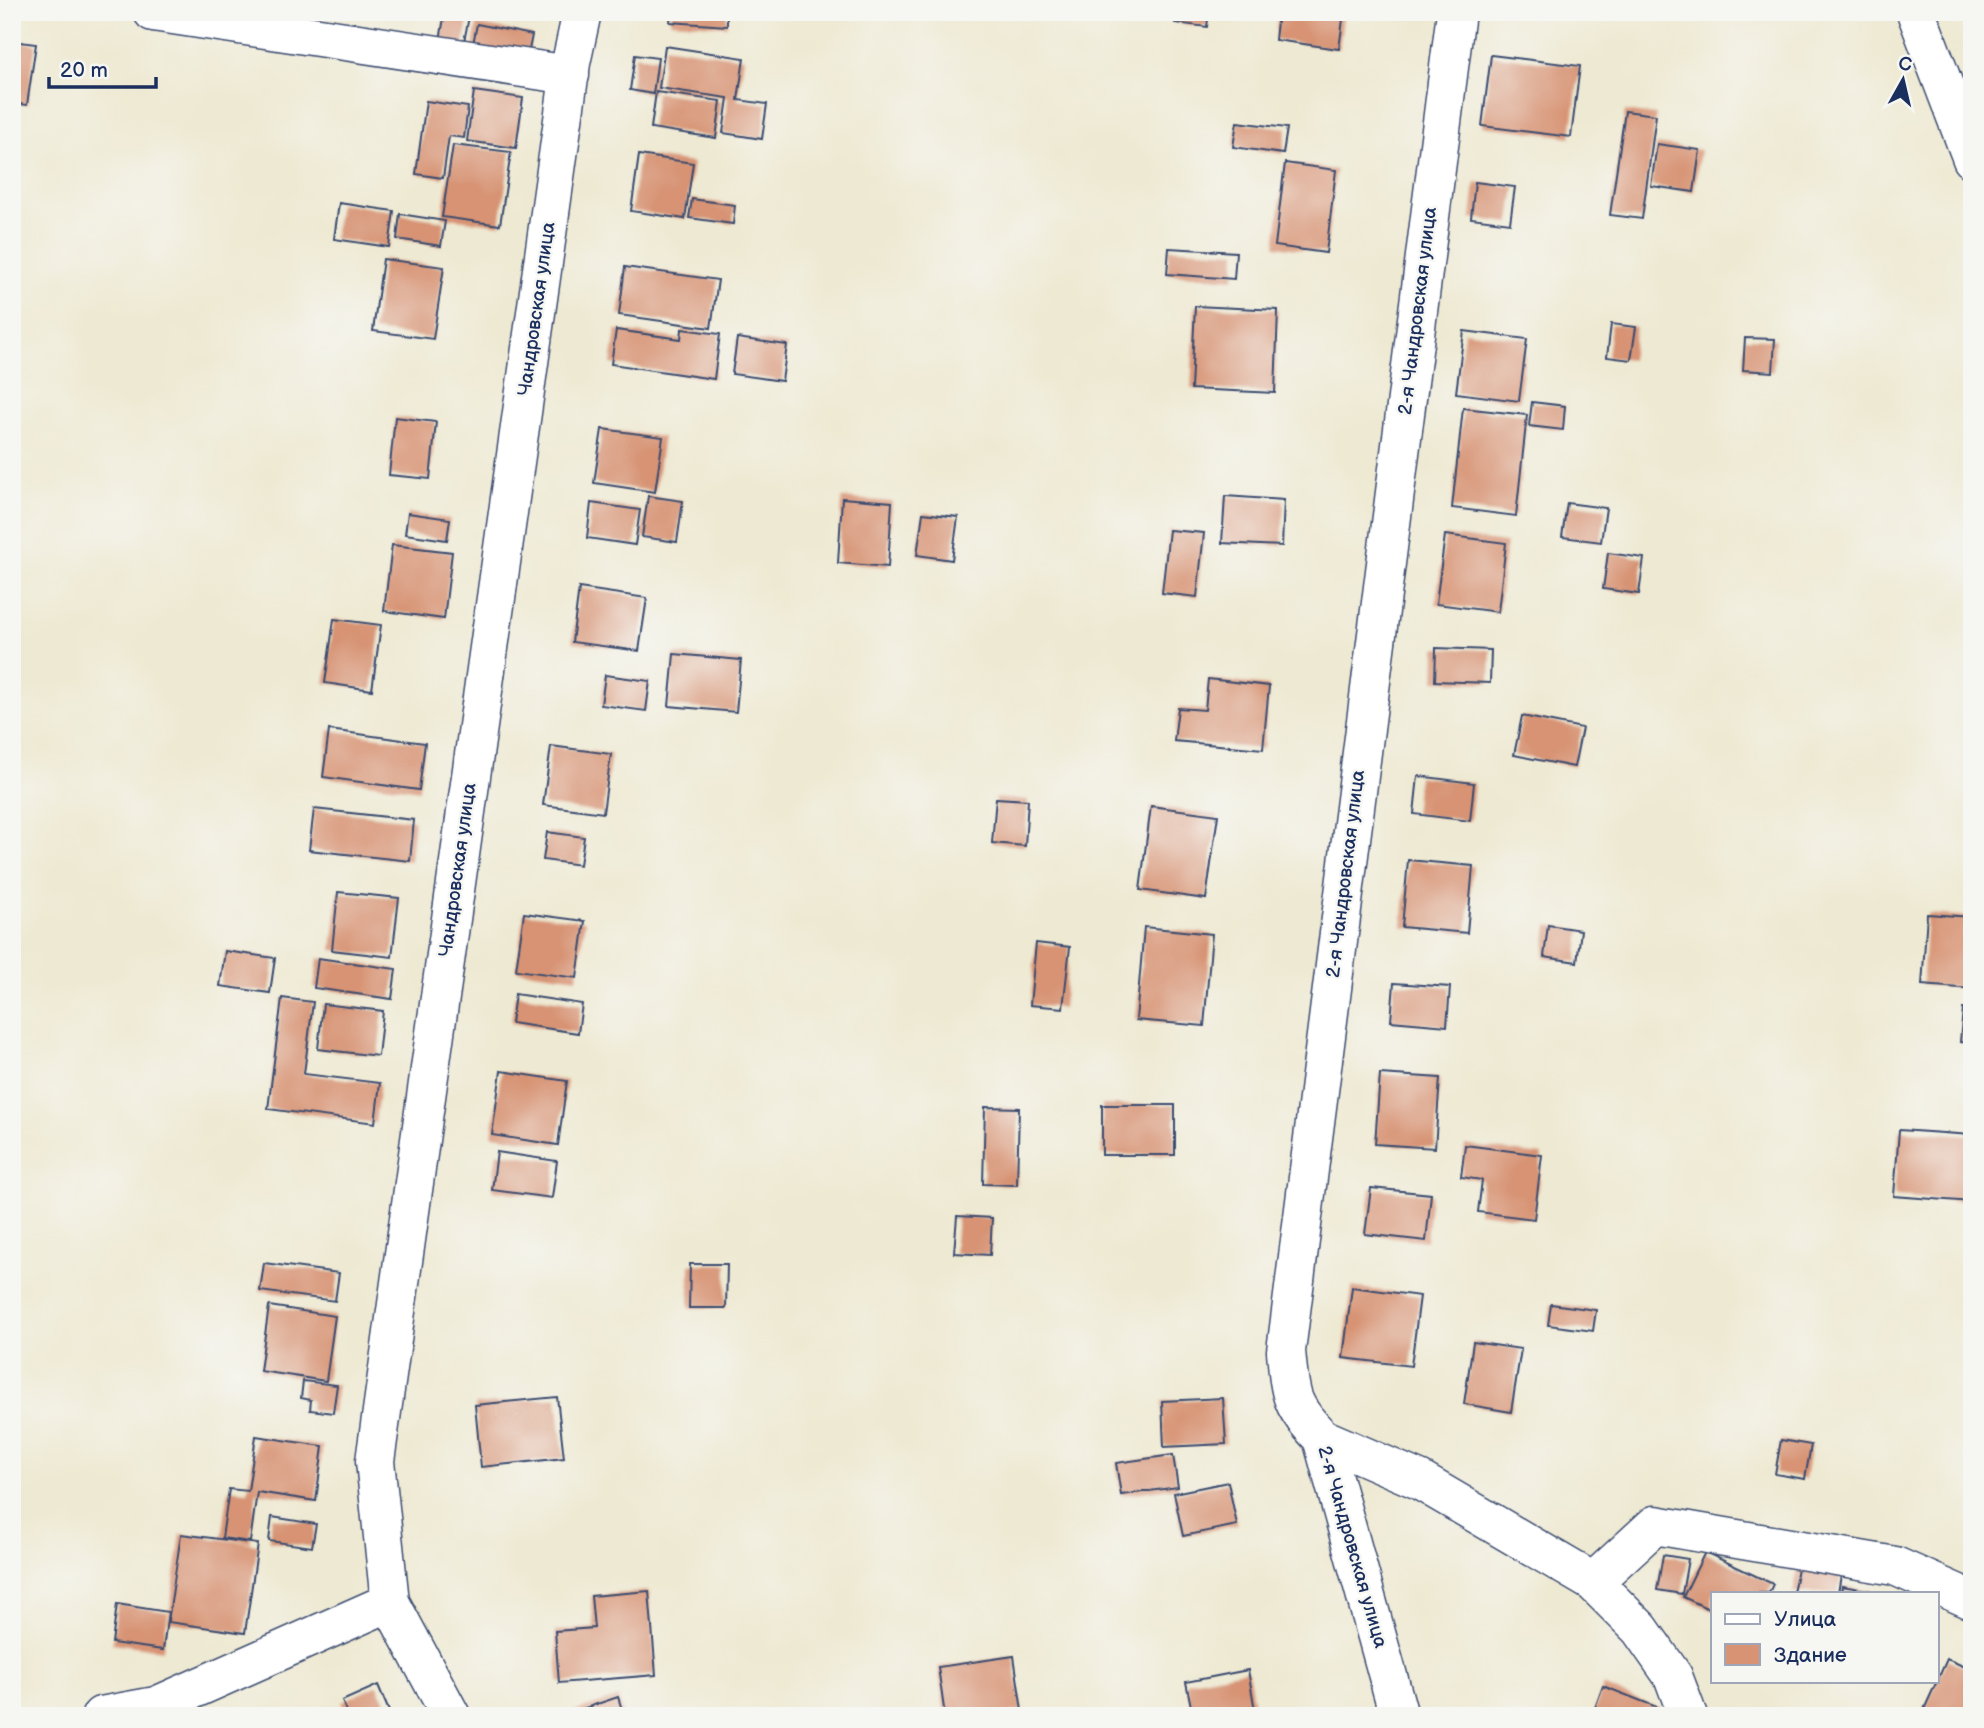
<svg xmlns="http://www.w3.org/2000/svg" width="1984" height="1728" viewBox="0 0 1984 1728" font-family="'Balsamiq Sans',sans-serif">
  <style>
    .building { fill: #d79373 }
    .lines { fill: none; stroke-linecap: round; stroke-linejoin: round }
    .minor-casing { stroke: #3b4b6f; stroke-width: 41 }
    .minor { stroke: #fff; stroke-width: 38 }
    .labels { text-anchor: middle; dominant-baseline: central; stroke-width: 5; stroke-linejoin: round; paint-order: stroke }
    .street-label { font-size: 19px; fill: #1b2f5e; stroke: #f6f6f2 }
  </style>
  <rect width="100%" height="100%" fill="#f6f6f2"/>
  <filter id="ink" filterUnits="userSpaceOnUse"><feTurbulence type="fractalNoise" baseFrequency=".0143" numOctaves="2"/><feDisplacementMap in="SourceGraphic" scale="14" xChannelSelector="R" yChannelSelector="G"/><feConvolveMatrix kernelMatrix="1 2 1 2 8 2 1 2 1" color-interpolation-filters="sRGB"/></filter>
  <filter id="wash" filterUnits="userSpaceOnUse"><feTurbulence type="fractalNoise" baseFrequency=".00686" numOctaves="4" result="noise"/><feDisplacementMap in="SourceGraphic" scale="28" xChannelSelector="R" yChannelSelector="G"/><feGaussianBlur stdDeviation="1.57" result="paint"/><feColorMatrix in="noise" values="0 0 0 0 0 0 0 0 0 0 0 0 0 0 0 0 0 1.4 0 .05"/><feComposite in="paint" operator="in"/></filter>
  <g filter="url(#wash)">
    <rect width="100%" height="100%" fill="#eee9d2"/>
    <g id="blocks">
      <g class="building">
        <path d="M445 12H470L462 51 439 46Z"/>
        <path d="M671 12H727V26L670 22Z"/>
        <path d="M1177 12H1209L1207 27 1175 23Z"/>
        <path d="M1278 12H1344L1339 49 1275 40Z"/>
        <path d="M477 24 532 35 526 65 471 54Z"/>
        <path d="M12 41 36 44 27 105 12 103Z"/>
        <path d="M665 46 744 58 738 100 767 104 762 139 723 133 728 98 659 88Z"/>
        <path d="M635 55 658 58 653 94 630 90Z"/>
        <path d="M1491 55 1580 66 1571 137 1482 126Z"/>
        <path d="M474 91 523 98 516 148 467 141Z"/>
        <path d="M656 92 721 101 716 138 651 128Z"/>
        <path d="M426 101 468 107 464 138 449 136 443 178 416 174Z"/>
        <path d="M1625 111 1656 115 1642 219 1610 215Z"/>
        <path d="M1237 122 1287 128 1283 154 1233 147Z"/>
        <path d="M1657 144 1700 150 1694 192 1651 186Z"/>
        <path d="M453 145 511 152 500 225 442 217Z"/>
        <path d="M639 155 693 163 685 219 631 211Z"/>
        <path d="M1285 163 1336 170 1326 253 1275 246Z"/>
        <path d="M1475 182 1515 187 1510 223 1471 218Z"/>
        <path d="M692 199 735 205 733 224 689 218Z"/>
        <path d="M339 203 394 211 389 247 334 239Z"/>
        <path d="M400 214 445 221 441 246 397 239Z"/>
        <path d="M1169 248 1236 252 1234 279 1167 274Z"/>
        <path d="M383 259 444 267 433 339 373 331Z"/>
        <path d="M625 267 718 280 711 328 619 315Z"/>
        <path d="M1195 306 1278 310 1275 393 1191 389Z"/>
        <path d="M1611 324 1636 327 1631 360 1607 357Z"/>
        <path d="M682 329 720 334 714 379 611 364 616 330 681 339Z"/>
        <path d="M1464 331 1527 339 1519 401 1456 393Z"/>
        <path d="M737 338 787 345 782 381 732 374Z"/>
        <path d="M1745 338 1775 339 1773 372 1743 370Z"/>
        <path d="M1532 402 1565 406 1563 430 1529 426Z"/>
        <path d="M1463 408 1527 415 1516 516 1452 508Z"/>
        <path d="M395 417 436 422 430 479 389 475Z"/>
        <path d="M602 429 663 437 655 492 594 483Z"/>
        <path d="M648 496 683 501 677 542 642 537Z"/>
        <path d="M1225 496 1284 500 1282 546 1222 543Z"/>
        <path d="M842 498 892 502 888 567 838 563Z"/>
        <path d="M591 503 640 510 635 545 587 538Z"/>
        <path d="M1567 503 1606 508 1601 542 1562 537Z"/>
        <path d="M408 513 450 519 447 540 405 534Z"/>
        <path d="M923 513 958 517 952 560 917 555Z"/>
        <path d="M1169 530 1204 533 1197 597 1162 593Z"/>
        <path d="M1445 535 1506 543 1498 612 1436 604Z"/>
        <path d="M392 545 452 552 444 619 384 611Z"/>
        <path d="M1608 553 1644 558 1639 594 1603 589Z"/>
        <path d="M579 588 647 598 639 651 572 642Z"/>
        <path d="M334 619 381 625 372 690 325 683Z"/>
        <path d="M1436 648 1491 650 1490 683 1435 681Z"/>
        <path d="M674 654 741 660 736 712 669 706Z"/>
        <path d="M605 675 650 681 646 711 601 705Z"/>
        <path d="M1208 679 1269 686 1263 749 1174 741 1178 708 1205 710Z"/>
        <path d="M1522 716 1582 728 1574 767 1514 755Z"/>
        <path d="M329 730 425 743 419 790 323 777Z"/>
        <path d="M551 746 611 754 603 813 543 805Z"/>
        <path d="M1418 776 1474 783 1470 821 1414 814Z"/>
        <path d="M996 798 1028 800 1025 846 992 843Z"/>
        <path d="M1151 806 1218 815 1206 899 1140 890Z"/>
        <path d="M314 809 414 820 410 861 309 850Z"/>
        <path d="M547 832 584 837 580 865 543 860Z"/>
        <path d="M1408 860 1473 866 1467 933 1402 927Z"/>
        <path d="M338 892 399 898 392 957 332 950Z"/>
        <path d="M524 913 585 921 577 978 516 970Z"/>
        <path d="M1927 914 1972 917V989L1922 985Z"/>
        <path d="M1548 925 1581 930 1577 962 1544 957Z"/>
        <path d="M1144 927 1212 934 1204 1026 1136 1020Z"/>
        <path d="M1036 943 1070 947 1063 1008 1030 1005Z"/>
        <path d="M225 951 275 958 270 993 220 986Z"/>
        <path d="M318 958 396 969 392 999 314 988Z"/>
        <path d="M1394 983 1450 987 1447 1026 1391 1021Z"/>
        <path d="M515 994 582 1004 578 1033 511 1023Z"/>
        <path d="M282 998 313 1002 304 1074 380 1083 375 1123 268 1109Z"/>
        <path d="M323 1004 383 1011 378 1056 318 1049Z"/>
        <path d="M1963 1009 1972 1010V1043L1960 1042Z"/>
        <path d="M501 1071 567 1081 558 1145 492 1135Z"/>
        <path d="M1380 1074 1440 1078 1435 1148 1375 1144Z"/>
        <rect x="1102" y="1105" width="73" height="50"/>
        <path d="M985 1107 1019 1108 1017 1185 983 1184Z"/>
        <path d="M1899 1130 1972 1135V1202L1894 1196Z"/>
        <path d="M1465 1145 1542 1155 1534 1219 1478 1212 1482 1180 1461 1177Z"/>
        <path d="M497 1152 557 1161 552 1198 492 1190Z"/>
        <path d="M1371 1188 1431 1194 1426 1241 1365 1234Z"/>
        <path d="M957 1216 992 1218 990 1255 954 1253Z"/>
        <path d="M264 1263 339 1273 335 1301 260 1291Z"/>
        <path d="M690 1264H727L726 1308H689Z"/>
        <path d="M1352 1287 1420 1296 1411 1366 1343 1358Z"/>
        <path d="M1551 1304 1596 1310 1593 1331 1548 1325Z"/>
        <path d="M269 1306 335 1316 326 1381 260 1371Z"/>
        <path d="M1473 1342 1521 1349 1511 1412 1464 1404Z"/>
        <path d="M303 1381 337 1385 333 1413 310 1410 311 1400 301 1398Z"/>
        <path d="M557 1397 564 1458 481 1467 475 1405Z"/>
        <path d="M1223 1398 1226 1444 1164 1447 1162 1401Z"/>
        <path d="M256 1436 323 1446 316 1501 257 1492 250 1542 222 1538 229 1489 248 1491Z"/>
        <path d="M1781 1440 1811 1445 1805 1479 1775 1474Z"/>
        <path d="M1173 1455 1178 1487 1121 1495 1116 1463Z"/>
        <path d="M1228 1482 1237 1525 1183 1536 1174 1493Z"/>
        <path d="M272 1517 316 1524 312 1547 269 1541Z"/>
        <path d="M181 1534 258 1544 245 1633 168 1622Z"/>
        <path d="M1705 1552 1773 1584 1769 1593H1713V1611L1683 1597Z"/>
        <path d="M1663 1555 1688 1559 1682 1594 1657 1590Z"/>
        <path d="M1798 1568 1841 1575 1838 1593H1793Z"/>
        <path d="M1842 1586 1878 1592V1593H1841Z"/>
        <path d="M649 1591 656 1675 559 1683 555 1631 594 1628 591 1596Z"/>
        <path d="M117 1604 168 1612 163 1650 112 1643Z"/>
        <path d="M1014 1656 1022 1711 989 1716H945L938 1667Z"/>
        <path d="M1947 1659 1972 1670V1716H1921Z"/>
        <path d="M1248 1670 1256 1716H1193L1186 1682Z"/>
        <path d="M378 1685 391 1716H348L342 1701Z"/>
        <path d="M1603 1686 1662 1709 1659 1716H1592Z"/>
        <path d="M618 1697 624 1716H564V1715Z"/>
      </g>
    </g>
  </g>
  <g filter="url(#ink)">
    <use href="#blocks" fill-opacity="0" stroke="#3b4b6f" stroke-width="2"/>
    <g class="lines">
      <g class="minor-casing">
        <g id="minor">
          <path d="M153 12 570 75"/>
          <path d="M1916 12 1972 159"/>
          <path d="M1322 1438 1419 1480 1593 1582 1640 1629 1673 1676 1688 1716"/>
          <path d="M1593 1582 1655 1525 1895 1566 1972 1600"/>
          <path d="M101 1716 156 1706 390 1602"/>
          <path d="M451 1716 390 1602 375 1461 571 63 582 12"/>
          <path d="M1399 1716 1322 1438C1290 1406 1290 1395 1286 1351L1456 12"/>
        </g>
      </g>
      <use href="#minor" class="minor"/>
    </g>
  </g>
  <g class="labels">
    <g class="street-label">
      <text transform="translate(537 309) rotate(-82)">Чандровская улица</text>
      <text transform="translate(1418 311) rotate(-83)">2-я Чандровская улица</text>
      <text transform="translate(458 870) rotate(-82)">Чандровская улица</text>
      <text transform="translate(1346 874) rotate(-83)">2-я Чандровская улица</text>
      <text transform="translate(1352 1547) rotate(74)">2-я Чандровская улица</text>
    </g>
  </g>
  <rect width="1984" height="1728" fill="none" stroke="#f6f6f2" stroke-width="42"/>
  <rect x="1711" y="1592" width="228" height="91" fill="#f6f6f2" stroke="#9ea6b7" stroke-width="2"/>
  <rect x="1725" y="1614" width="35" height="10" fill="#ffffff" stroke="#9ea6b7" stroke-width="2"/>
  <text x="1774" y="1626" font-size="21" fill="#1b2f5e">Улица</text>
  <rect x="1725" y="1644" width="35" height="21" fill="#d79373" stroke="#9ea6b7" stroke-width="2"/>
  <text x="1774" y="1662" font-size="21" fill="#1b2f5e">Здание</text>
  <g transform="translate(1903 80) rotate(8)" stroke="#f6f6f2" stroke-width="5" paint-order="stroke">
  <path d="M0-5L12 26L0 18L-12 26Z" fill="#1b2f5e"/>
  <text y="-10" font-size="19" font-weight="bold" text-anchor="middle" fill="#1b2f5e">С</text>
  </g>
  <path d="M49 77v10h107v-10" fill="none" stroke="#1b2f5e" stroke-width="3.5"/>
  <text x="60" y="77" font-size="21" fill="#1b2f5e" stroke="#f6f6f2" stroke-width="5" paint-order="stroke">20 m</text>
</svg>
